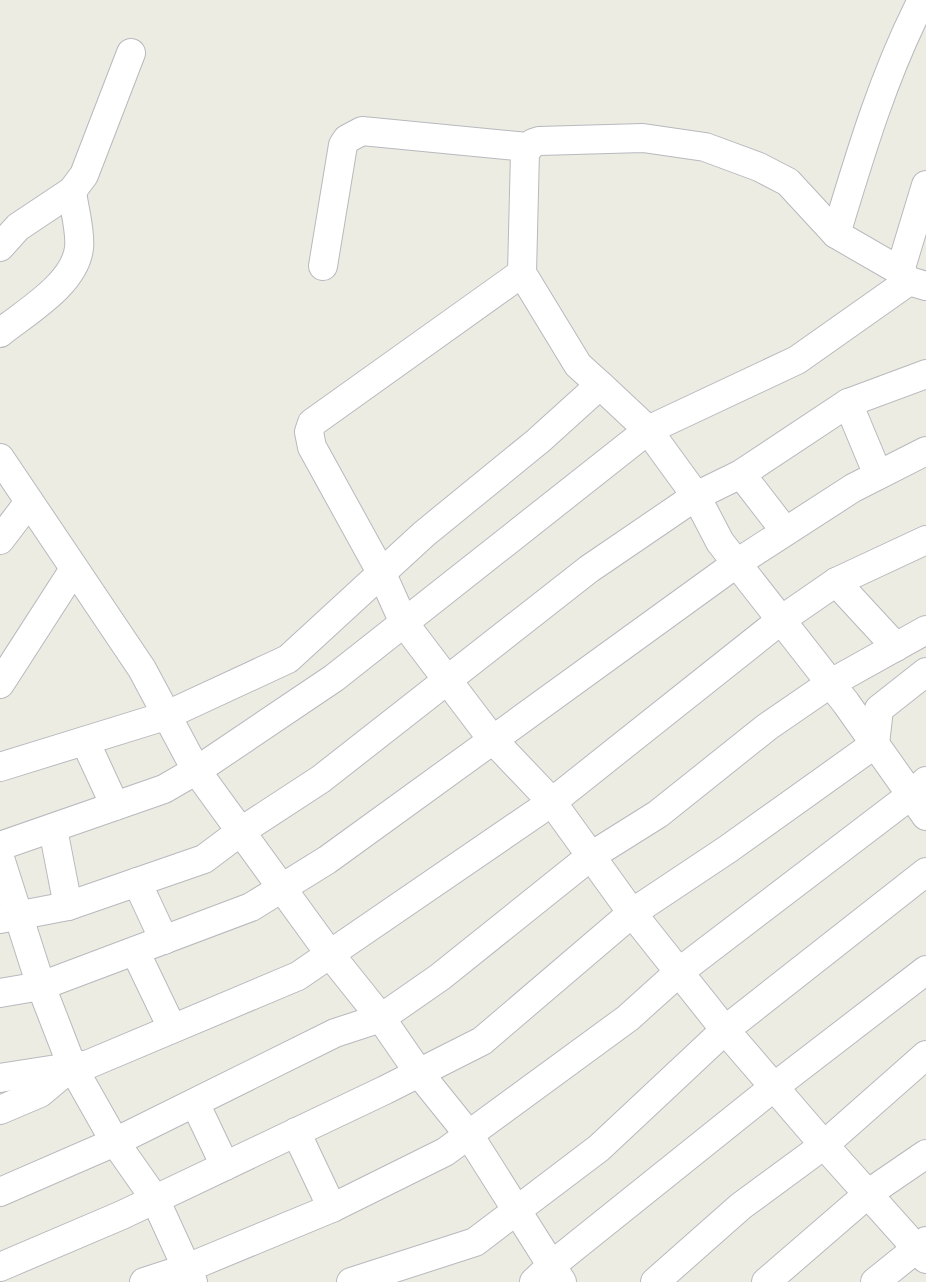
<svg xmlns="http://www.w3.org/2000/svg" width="926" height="1282" viewBox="0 0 926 1282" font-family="'Roboto Condensed',sans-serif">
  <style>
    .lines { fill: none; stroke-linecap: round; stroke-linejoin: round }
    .minor-casing { stroke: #b7b9be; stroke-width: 30 }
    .minor { stroke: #fff; stroke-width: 28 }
  </style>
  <rect width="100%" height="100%" fill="#edece2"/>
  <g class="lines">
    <g class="minor-casing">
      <g id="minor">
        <path d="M836 234C860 155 882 80 919 6"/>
        <path d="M0 247 18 227 72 191 84 175 131 53"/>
        <path d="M323 266 343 145 347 139 362 131 527 147"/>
        <path d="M900 271 926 185"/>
        <path d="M522 273 312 423 309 432 312 447 382 574 404 623 492 739 552 802 632 913 725 1030 824 1145 926 1259"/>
        <path d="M0 333C26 312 75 284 79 248 81 231 74 209 72 191"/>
        <path d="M600 385 578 365 522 273 525 152 533 143 539 141 643 138 705 147 759 167 788 182 836 234 900 271 909 281 926 286"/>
        <path d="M0 458 142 669 196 770 329 953 381 1018 419 1073 469 1135 562 1282"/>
        <path d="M741 474 785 531"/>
        <path d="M878 475 848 403 926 374"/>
        <path d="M0 540 29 502"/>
        <path d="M836 582 896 647"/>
        <path d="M0 684 74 569"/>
        <path d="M85 741 115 806"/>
        <path d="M0 767 165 716 288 659 424 534 538 441 600 385 648 430 696 496 720 542 846 703 926 816"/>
        <path d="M53 829 68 906"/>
        <path d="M0 846 164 789 202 767 334 678 648 430 797 360 909 281"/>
        <path d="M0 858 41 986 72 1066 115 1142 155 1199 193 1282"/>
        <path d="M137 882 164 940"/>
        <path d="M0 919 68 906 204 859 240 832 321 779 589 569 696 496 741 474 848 403"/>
        <path d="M135 951 172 1028"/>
        <path d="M0 993 41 986 251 907 327 860 737 563 853 488 926 451"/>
        <path d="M0 1078 89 1064 298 976 552 802 781 620 836 582 926 540"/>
        <path d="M195 1103 225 1166"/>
        <path d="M0 1110 40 1093 71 1067"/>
        <path d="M296 1132 332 1208"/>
        <path d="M0 1192 115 1142 335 1033 381 1018 440 977 591 856 658 814 767 727 831 683 926 630"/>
        <path d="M0 1267 122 1215 385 1090 482 1041 632 913 728 849 875 744 879 709 926 672"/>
        <path d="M144 1282 187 1268 332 1208 445 1152 628 1018 679 972 911 795 926 781"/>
        <path d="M351 1282 475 1242 599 1148 725 1030 926 872"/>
        <path d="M534 1282 552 1265 774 1087 926 970"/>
        <path d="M655 1282 741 1206 824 1145 926 1055"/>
        <path d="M766 1282 869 1193 926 1154"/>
        <path d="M875 1282 926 1241"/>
      </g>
    </g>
    <use href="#minor" class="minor"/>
  </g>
</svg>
